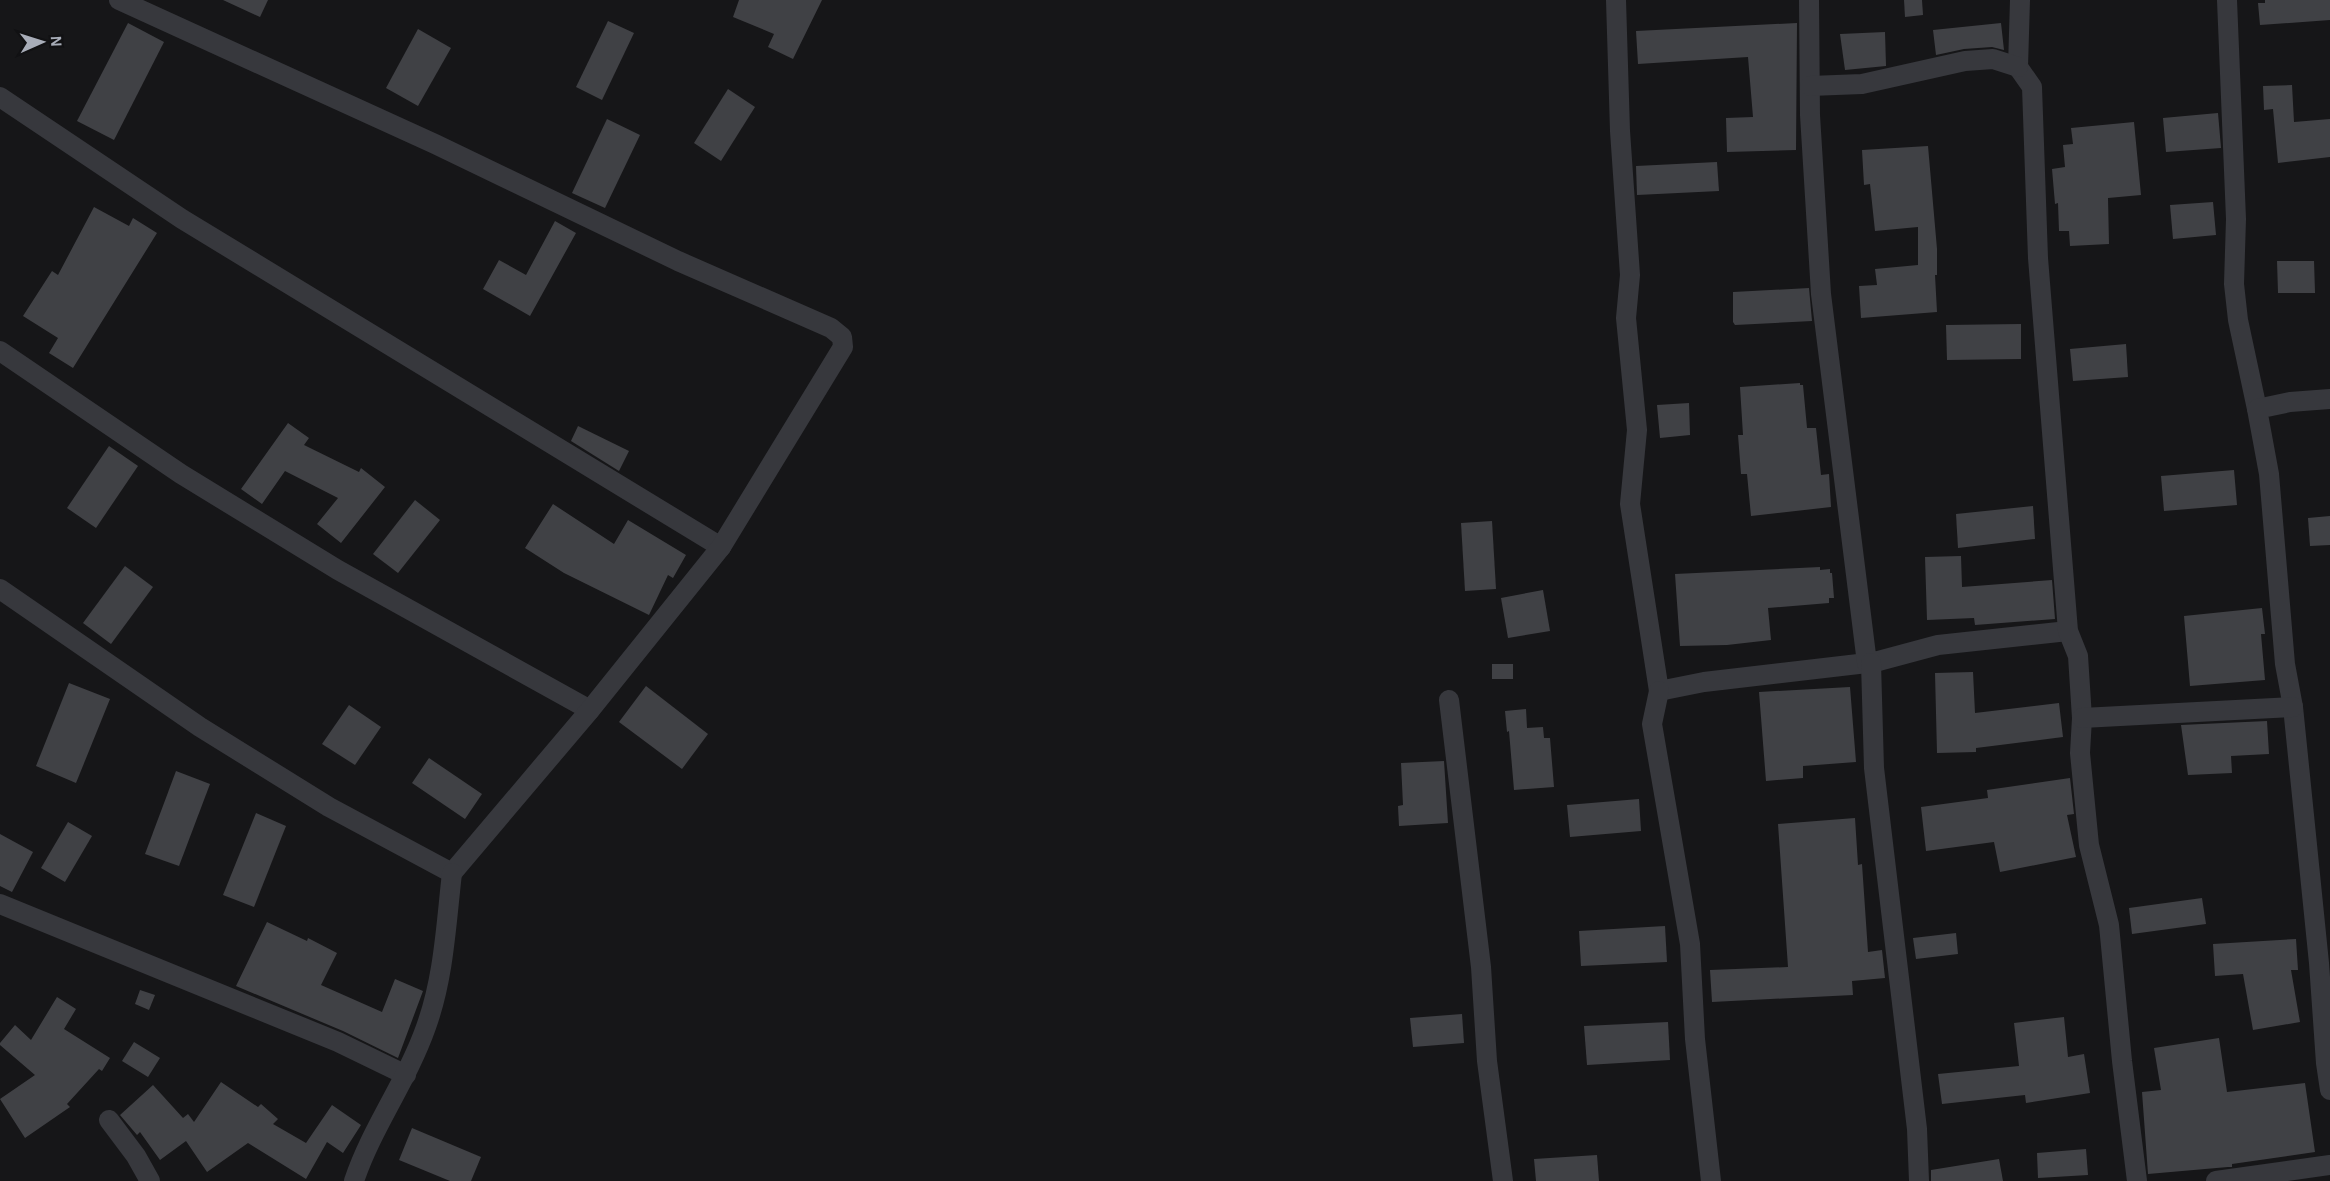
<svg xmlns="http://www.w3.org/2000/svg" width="2330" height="1181" viewBox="0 0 2330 1181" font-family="'Alegreya Sans',sans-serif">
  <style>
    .building { fill: #404145 }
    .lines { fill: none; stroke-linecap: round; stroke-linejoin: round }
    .street { stroke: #37383d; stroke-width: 20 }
  </style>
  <rect width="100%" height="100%" fill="#161618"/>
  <g class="building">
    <path d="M223 0H268L260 17Z"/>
    <path d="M739 0H822L793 59 768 47 774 34 733 17Z"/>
    <path d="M1904 0H1922L1923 15 1905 17Z"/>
    <path d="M2265 0H2330V20L2260 25 2258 3H2265Z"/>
    <path d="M608 21 634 33 602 100 576 87Z"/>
    <path d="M128 23 164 42 114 140 77 121Z"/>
    <path d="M1797 23 1796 150 1727 152 1726 118 1753 117 1748 57 1638 64 1636 31Z"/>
    <path d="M2001 23 2004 50 1992 47 1964 49 1936 55 1933 30Z"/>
    <path d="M418 29 451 48 418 106 386 88Z"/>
    <path d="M1885 32 1886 66 1845 70 1840 34Z"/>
    <path d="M2292 85 2294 122 2330 119V157L2278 163 2273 109 2264 110 2263 86Z"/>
    <path d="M728 89 755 107 721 161 694 143Z"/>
    <path d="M2218 113 2221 148 2166 152 2163 118Z"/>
    <path d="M607 119 640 135 605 208 572 193Z"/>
    <path d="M2134 122 2141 195 2108 198 2109 244 2070 246 2069 231H2059L2058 203 2055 204 2052 169 2065 167 2063 145 2073 144 2071 128Z"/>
    <path d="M1928 146 1937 249V275H1935L1937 312 1861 318 1859 286 1877 285 1875 269 1918 265V227L1875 231 1870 184 1864 185 1862 150Z"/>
    <path d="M1717 162 1719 191 1637 195 1636 166Z"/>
    <path d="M2213 202 2216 235 2173 239 2170 205Z"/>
    <path d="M94 207 129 226 133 218 157 233 73 368 49 353 58 338 23 316 52 271 58 275Z"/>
    <path d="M555 221 576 233 530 316 483 289 499 260 526 275Z"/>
    <path d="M2277 261H2314L2315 293H2278Z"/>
    <path d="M1809 288 1812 321 1735 325 1733 322V292Z"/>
    <path d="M2021 324V359L1947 360 1946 325Z"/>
    <path d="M2126 344 2128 377 2073 381 2070 349Z"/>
    <path d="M1800 383V385H1803L1807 428H1816L1821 475 1829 474 1831 507 1751 516 1747 474H1741L1738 435H1743L1740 387Z"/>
    <path d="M1689 403 1690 435 1660 438 1657 405Z"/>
    <path d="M288 423 309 438 304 445 359 472 361 468 385 487 341 543 317 524 338 498 285 471 262 504 241 489Z"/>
    <path d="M578 426 629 451 619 471 571 441Z"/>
    <path d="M109 446 138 466 96 528 67 508Z"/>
    <path d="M2234 470 2237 505 2164 511 2161 476Z"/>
    <path d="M415 500 440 520 398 573 373 554Z"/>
    <path d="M553 504 614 544 628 520 686 555 673 578 668 575 649 615 564 573 525 548Z"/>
    <path d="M2033 506 2035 539 1958 548 1956 514Z"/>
    <path d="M2330 516V545L2310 546 2308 518Z"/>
    <path d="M1492 521 1496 589 1465 591 1461 523Z"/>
    <path d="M1961 556 1962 587 2052 580 2055 619 1975 625 1974 618 1927 620 1925 557Z"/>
    <path d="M125 566 153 587 111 644 83 623Z"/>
    <path d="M1820 567V570L1830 569V573H1832L1834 598H1829V603L1768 608 1771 640 1727 645 1680 646 1675 574Z"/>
    <path d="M1543 590 1550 631 1508 638 1501 598Z"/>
    <path d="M2262 608 2265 634H2261L2265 680 2190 686 2184 616Z"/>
    <rect x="1492" y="664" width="21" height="15"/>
    <path d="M1973 672 1975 713 2059 703 2063 737 1976 748V752L1937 753 1935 673Z"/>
    <path d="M69 683 110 699 76 783 36 766Z"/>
    <path d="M646 686 708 734 682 769 619 722Z"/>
    <path d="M1850 687 1856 762 1803 766V778L1766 781 1759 692Z"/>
    <path d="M349 705 381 727 355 765 322 744Z"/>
    <path d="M1526 709 1527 728 1543 727 1544 738H1550L1554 787 1514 790 1509 731 1507 732 1505 711Z"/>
    <path d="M2267 721 2269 754 2231 756 2232 773 2188 775 2181 725Z"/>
    <path d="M429 758 482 794 465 819 412 783Z"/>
    <path d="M1444 761 1448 823 1399 826 1398 806 1403 805 1401 763Z"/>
    <path d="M176 771 210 784 179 866 145 854Z"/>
    <path d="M2070 778 2074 814 2067 815 2076 857 2000 872 1994 842 1926 851 1921 807 1988 798 1987 790Z"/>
    <path d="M1639 799 1641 831 1570 837 1567 805Z"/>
    <path d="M256 813 286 826 254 907 223 895Z"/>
    <path d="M1855 818 1858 865 1862 864 1868 952 1882 950 1885 978 1852 981 1853 995 1712 1002 1710 970 1788 967 1778 824Z"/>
    <path d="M68 822 92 836 65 882 41 868Z"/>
    <path d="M0 834 33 852 12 892 0 886Z"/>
    <path d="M2202 898 2206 924 2132 934 2129 908Z"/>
    <path d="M267 922 307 941 308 938 337 953 321 985 382 1012 395 979 423 991 398 1058 343 1031 236 986Z"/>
    <path d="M1665 926 1667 962 1581 966 1579 931Z"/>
    <path d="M1956 933 1958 954 1916 959 1913 938Z"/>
    <path d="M2296 939 2298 970H2291L2300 1022 2253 1030 2243 974 2215 976 2213 944Z"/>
    <path d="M140 990 155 995 149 1010 135 1004Z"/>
    <path d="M57 997 76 1009 64 1029 110 1058 102 1071 99 1069 67 1104 70 1107 25 1138 0 1099 35 1075 0 1045V1043L15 1025 31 1040Z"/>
    <path d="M1462 1014 1464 1043 1413 1047 1410 1018Z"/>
    <path d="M2064 1017 2068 1057 2084 1054 2090 1093 2026 1103 2025 1095 1942 1104 1938 1074 2019 1066 2014 1023Z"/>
    <path d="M1668 1022 1670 1060 1587 1065 1584 1026Z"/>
    <path d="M2219 1038 2227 1092 2305 1083 2315 1152 2232 1164V1167H2228L2148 1174 2142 1092 2161 1090 2154 1048Z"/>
    <path d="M134 1042 160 1058 148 1077 122 1061Z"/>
    <path d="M221 1082 258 1107 261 1104 278 1119 273 1124 306 1143 332 1105 361 1125 343 1153 327 1142 306 1179 248 1143 207 1172 186 1141 160 1160 140 1132 137 1135 120 1115 153 1085 183 1118 188 1114 194 1122Z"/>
    <path d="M412 1128 481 1157 471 1181H450L399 1160Z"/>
    <path d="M2086 1149 2088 1175 2038 1178 2037 1153Z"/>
    <path d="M1597 1155 1599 1181H1536L1534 1159Z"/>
    <path d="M1999 1159 2003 1181H1931V1170Z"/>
  </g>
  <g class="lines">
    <g class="street">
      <path d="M1616 0 1620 131 1630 275 1626 318 1637 430 1630 504 1659 691 1704 682 1867 663"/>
      <path d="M1809 0 1810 115 1821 294 1867 663H1871L1938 645 2068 631"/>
      <path d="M2020 0 2018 67 2032 87 2038 258 2068 631 2078 656 2082 718 2080 753 2089 845 2109 925 2122 1061 2137 1181"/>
      <path d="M2227 0 2236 219 2234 284 2238 320 2257 409"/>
      <path d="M1810 86 1862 84 1965 61 1993 59 2018 67"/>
      <path d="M0 97 182 219 721 547"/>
      <path d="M0 351 181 474 338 570 590 710"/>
      <path d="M2330 399 2290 402 2257 409 2269 474 2285 664 2293 707 2319 963 2326 1063 2330 1090"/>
      <path d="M0 589 200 727 329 807 452 873 590 710 721 547 843 347 842 337 831 328 678 261 435 144 119 0"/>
      <path d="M1871 663 1874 768 1917 1129 1919 1181"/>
      <path d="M1659 691 1652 724 1690 944 1695 1039 1711 1181"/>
      <path d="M1449 700 1481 967 1487 1061 1503 1181"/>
      <path d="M2082 718 2293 707"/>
      <path d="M0 904 338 1042 406 1075"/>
      <path d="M109 1120 136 1156 150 1181"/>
      <path d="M354 1181C372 1127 407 1081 426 1027 444 977 446 925 452 873"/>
      <path d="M2216 1181 2330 1165"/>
    </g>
  </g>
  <g transform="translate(42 42) rotate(87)" stroke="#111113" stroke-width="4.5" paint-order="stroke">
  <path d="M0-4.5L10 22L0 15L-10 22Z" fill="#a8adb8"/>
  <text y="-9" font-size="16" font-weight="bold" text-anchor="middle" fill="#a8adb8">N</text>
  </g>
</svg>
